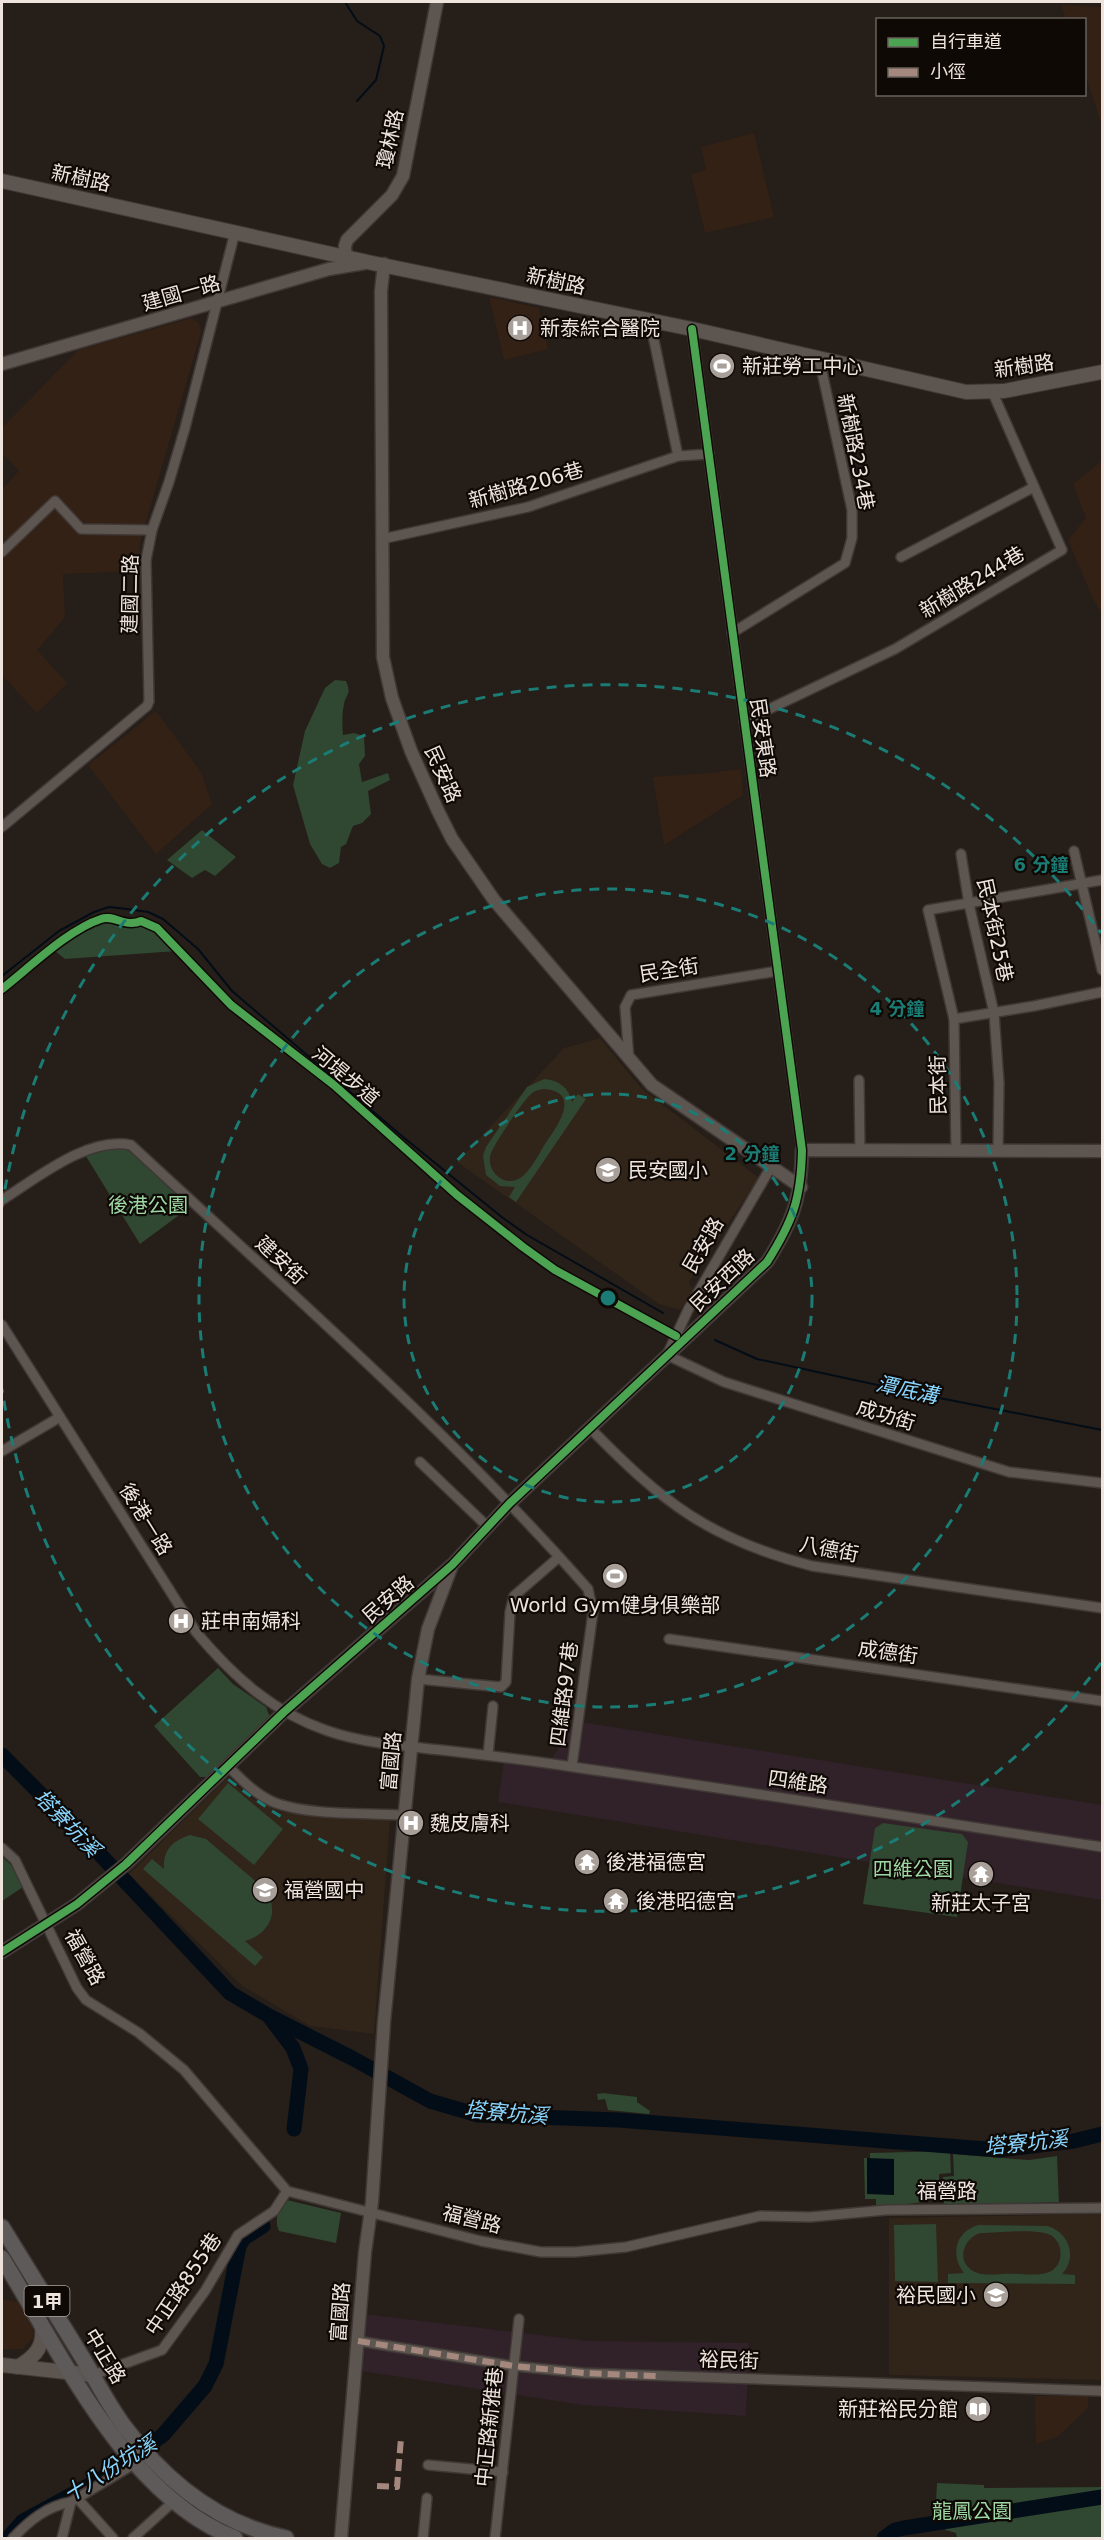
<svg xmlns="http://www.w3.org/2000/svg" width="1104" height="2540" viewBox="0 0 1104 2540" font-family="'DejaVu Sans','Noto Sans TC',sans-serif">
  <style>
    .commercial { fill: #312129 }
    .built { fill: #332115 }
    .education { fill: #312418 }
    .green { fill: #304731; fill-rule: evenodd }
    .water { fill: #030d17 }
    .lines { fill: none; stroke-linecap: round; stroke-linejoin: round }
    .stream { stroke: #030d17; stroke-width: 2 }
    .river { stroke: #030d17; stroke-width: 15 }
    .minor-casing { stroke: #3f3835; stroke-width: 12 }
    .tertiary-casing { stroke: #3f3835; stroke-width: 15 }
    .secondary-casing { stroke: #3f3835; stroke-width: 16 }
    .primary-casing { stroke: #3f3835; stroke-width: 18 }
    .minor { stroke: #5c5550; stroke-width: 9 }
    .tertiary { stroke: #5c5550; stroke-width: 12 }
    .secondary { stroke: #5c5550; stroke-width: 14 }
    .primary { stroke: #5d5a59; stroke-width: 15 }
    .quiet { stroke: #a5887d; stroke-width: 6; stroke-dasharray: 12 6; stroke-linecap: butt }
    .cycleway-casing { stroke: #0f0906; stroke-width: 11 }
    .cycleway { stroke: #4ca352; stroke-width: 8 }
    .ring { fill: none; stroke: #1a7c74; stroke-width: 3; stroke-dasharray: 10 8 }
    .labels { text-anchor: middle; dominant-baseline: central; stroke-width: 4.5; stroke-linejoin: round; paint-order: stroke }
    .shield { fill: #0f0906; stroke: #aba29c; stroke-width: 1.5 }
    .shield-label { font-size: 18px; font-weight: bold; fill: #eee4dd }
    .street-label { font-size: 20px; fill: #eee4dd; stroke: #0f0906 }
    .poi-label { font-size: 20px; fill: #eee4dd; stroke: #0f0906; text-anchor: start }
    .park-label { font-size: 20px; fill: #9dd8a3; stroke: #0f0906 }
    .water-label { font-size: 21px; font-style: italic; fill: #88d6ff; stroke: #0f0906 }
    .centre { fill: #1a7c74; stroke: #0f0906; stroke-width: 3 }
    .ring-label { font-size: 18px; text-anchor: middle; font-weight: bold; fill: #1a7c74; stroke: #0f0906; stroke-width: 4.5; stroke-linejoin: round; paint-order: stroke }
  </style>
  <rect width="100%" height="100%" fill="#261e19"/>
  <g class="commercial">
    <path d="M575 1721 1102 1805V1900L498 1802 505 1754 551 1760Z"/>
    <path d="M364 2314 588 2341 749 2343 746 2416 583 2405 361 2371Z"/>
  </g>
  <g class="built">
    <path d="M1061 5 1102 7V126L1085 74 1084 20 1066 19Z"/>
    <path d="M754 133 774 217 705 233 691 174 706 170 701 147Z"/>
    <path d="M489 297 539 308 548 349 504 360Z"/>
    <path d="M192 318 199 323 201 332 140 542 139 571 63 574 65 617 37 650 67 683 37 713 2 675V490L19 471 2 453V428L78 350Z"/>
    <path d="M1102 461V614L1093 599 1068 540 1086 518 1073 484Z"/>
    <path d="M156 711 201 772 212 804 156 854 88 765Z"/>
    <path d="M741 769 743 795 664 845 653 777 710 773Z"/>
    <path d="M2 2299 22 2303 33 2321V2338L22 2349H2Z"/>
    <path d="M1035 2396H1088V2408L1057 2437 1036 2444Z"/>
  </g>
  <g class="education">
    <path d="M600 1038 641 1088 759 1178 689 1282 693 1290 680 1310 659 1304 457 1162 564 1048Z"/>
    <path d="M228 1777 249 1797 280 1812 390 1820 374 2034 310 2026 241 1985 129 1874Z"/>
    <path d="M1102 2214V2380L891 2375 889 2373V2218Z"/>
  </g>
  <g class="green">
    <path d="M335 680 346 681C352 695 346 693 344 704 342 714 342 725 343 735L354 733 364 736 365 756 359 764 362 782 388 773 390 780 368 791 371 814 362 823 353 826 346 844 341 847 339 863 330 868 322 864 310 844 293 785 305 731 325 688Z"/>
    <path d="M202 830 236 857 215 876 205 870 192 878 167 860Z"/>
    <path d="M104 919 131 927 139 923 155 930 177 951 65 959 55 951 90 926Z"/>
    <path d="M544 1079C559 1080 569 1088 572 1102L578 1094 586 1099 516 1202 509 1197 515 1187 500 1186 486 1175 483 1156 486 1147 527 1087ZM543 1089C583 1091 557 1127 545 1144 539 1154 533 1166 524 1175 521 1178 517 1180 512 1181 498 1182 486 1167 491 1153 496 1141 521 1104 530 1095 534 1091 538 1090 543 1089Z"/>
    <path d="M118 1147 128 1149 190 1207 140 1244 84 1153Z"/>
    <path d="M218 1668 233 1684 266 1707 270 1717 209 1777H200L154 1726Z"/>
    <path d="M228 1783 283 1829 254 1865 198 1819Z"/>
    <path d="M883 1823 962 1834 968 1842 957 1917 863 1904 875 1828Z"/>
    <path d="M190 1835 206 1839 266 1890C280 1913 269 1934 245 1941L263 1957 255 1966 143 1869 152 1859 164 1869C163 1850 172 1841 190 1835Z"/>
    <path d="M2 1857 12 1866 23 1887 2 1901Z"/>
    <path d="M603 2093 637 2097V2102L650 2111 649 2114 608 2110 605 2099 598 2100 597 2094Z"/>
    <path d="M950 2151 951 2173 939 2174 940 2200 876 2208V2199H865L864 2158H870V2153Z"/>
    <path d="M953 2154 1029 2160 1057 2156 1059 2202 944 2206 943 2177 954 2176Z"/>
    <path d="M287 2200 341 2213 336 2243 279 2231C274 2221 278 2206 287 2200Z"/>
    <path d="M936 2224 938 2282 895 2281 894 2225Z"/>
    <path d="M978 2225 1048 2226C1069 2233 1078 2257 1062 2274L1075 2275V2284L948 2283V2274L964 2273C950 2255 955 2232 978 2225ZM980 2233C999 2233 1027 2229 1045 2233 1064 2237 1066 2265 1049 2272 1039 2276 1026 2274 1016 2274 1004 2273 985 2277 975 2272 955 2262 963 2239 980 2233Z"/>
    <path d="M937 2483 984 2485V2488L1102 2487V2492L1064 2499 1066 2507 1102 2501V2538H957L956 2533 946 2530 935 2520Z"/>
  </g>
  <path class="water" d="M867 2158 894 2159V2195L867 2194Z"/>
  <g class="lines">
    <g class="stream">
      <path d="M345 2 357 21 380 36 384 46 376 80 357 101"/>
      <path d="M2 976 59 931 94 912 109 907 127 909 148 912 163 919 198 949 232 991 403 1137 503 1218 527 1235 663 1313"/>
      <path d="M715 1340 757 1359 919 1394 1102 1430"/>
    </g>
    <g class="river">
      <path d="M2 1755 95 1849 230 1993 269 2016 352 2058 430 2101 478 2115 619 2120 999 2150 1074 2141 1102 2134"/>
      <path d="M271 2019 293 2048 301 2069 294 2129"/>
      <path d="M8 2538 23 2521 113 2472 163 2435 205 2386 216 2364 239 2246 244 2238 263 2226"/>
      <path d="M884 2538 895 2530 904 2528 1102 2497"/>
    </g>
    <g class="minor-casing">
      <g id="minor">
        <path d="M650 321 678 456"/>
        <path d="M692 329 802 1150"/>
        <path d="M382 539 528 507 678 456 709 454"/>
        <path d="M2 552 55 501 81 529 152 530"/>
        <path d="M901 557 1034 487"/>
        <path d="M732 633 845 563 852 538V510L819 358"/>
        <path d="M744 721 895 649 1062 550 992 391"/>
        <path d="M2 827 147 706 149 701 146 560 152 530 169 482 185 428 235 232"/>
        <path d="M1074 851 1102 970"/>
        <path d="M961 854 969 904 994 1013 999 1083 998 1151"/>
        <path d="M954 1019 1034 1006 1102 992"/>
        <path d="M629 1059 625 1007 631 995 778 971"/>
        <path d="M859 1080 860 1151"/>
        <path d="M956 1151 954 1019 928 910 1102 880"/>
        <path d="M771 1167 689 1308 667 1355 724 1382 1009 1472 1102 1483"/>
        <path d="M2 1200C37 1178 88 1136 131 1145 286 1289 448 1430 588 1589L593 1612 572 1766"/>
        <path d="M2 1325 196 1632C233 1676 272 1712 328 1731 363 1743 403 1746 441 1750 485 1755 529 1760 573 1767 750 1792 926 1820 1102 1847"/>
        <path d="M590 1428C663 1503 709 1539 812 1566L1102 1608"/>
        <path d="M2 1451 60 1417"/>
        <path d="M420 1462 487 1526"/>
        <path d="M669 1639 1102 1701"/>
        <path d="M418 1679 501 1687 506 1682 510 1612 514 1596 559 1557"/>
        <path d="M488 1755 493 1706"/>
        <path d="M228 1766C241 1779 254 1793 271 1801 304 1816 369 1813 406 1815"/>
        <path d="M2 1848 15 1860 77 1988 86 2000 139 2033 184 2070 287 2191 481 2241 541 2252H575L626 2247 760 2216 810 2217 886 2210 1102 2208"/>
        <path d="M358 2341 514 2366 584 2373 1102 2391"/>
        <path d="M93 2375 162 2350 205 2291 238 2235 274 2211 287 2191"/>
        <path d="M428 2465 503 2472"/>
        <path d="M77 2498 113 2538"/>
        <path d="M13 2538C29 2521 47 2506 71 2502"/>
        <path d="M62 2538 71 2502 134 2464"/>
        <path d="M133 2538 173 2502"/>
        <path d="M423 2538 427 2498"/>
        <path d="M495 2538 519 2319"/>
      </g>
    </g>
    <g class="tertiary-casing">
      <g id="tertiary">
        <path d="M384 264 381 291 383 657 392 698 411 751 438 811 452 839 494 900 652 1085 801 1187"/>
        <path d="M346 265 345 246 347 240 392 195 403 176 437 2"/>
        <path d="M2 364 329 269 365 263"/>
        <path d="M2 1952 77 1904 126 1864 284 1712 452 1565 510 1503 767 1262C793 1221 801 1199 802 1150L1102 1151"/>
        <path d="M341 2538 365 2252 372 2202 384 2022 418 1679 428 1629 451 1568"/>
      </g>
    </g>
    <g class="secondary-casing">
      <g id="secondary">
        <path d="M2 181 372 263 692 329 966 392 1004 391 1102 372"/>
        <path d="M2 2365 93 2375"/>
        <path d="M18 2367C36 2356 46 2345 41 2323"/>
      </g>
    </g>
    <g class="primary-casing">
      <g id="primary">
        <path d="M2 2227C27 2268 53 2310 79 2352 94 2376 107 2403 124 2426 165 2481 218 2524 286 2538"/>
        <path d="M2 2258C61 2353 125 2495 235 2538"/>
      </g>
    </g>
    <use href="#minor" class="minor"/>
    <use href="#tertiary" class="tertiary"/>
    <use href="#secondary" class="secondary"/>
    <use href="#primary" class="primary"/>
    <g class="quiet">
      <path d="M358 2341 514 2366 584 2373 656 2376"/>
      <path d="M377 2486 397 2487 401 2438"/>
    </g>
    <g class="cycleway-casing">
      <g id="cycleway">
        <path d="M2 989C29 968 69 929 101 919 113 914 125 928 141 921L157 928 231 1005 334 1085 457 1195 523 1247 555 1270 676 1336"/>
        <path d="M2 1952 77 1904 126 1864 284 1712 452 1565 510 1503 767 1262C793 1221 801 1199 802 1150L692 329"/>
      </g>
    </g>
    <use href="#cycleway" class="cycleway"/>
  </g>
  <g class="ring">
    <circle cx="608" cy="1298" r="204"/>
    <circle cx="608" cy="1298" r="409"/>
    <path d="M1101 1663A613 613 0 0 1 2 1389M2 1207A613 613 0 0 1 1101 933"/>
  </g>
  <defs>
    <g id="hospital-disc" transform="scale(1.35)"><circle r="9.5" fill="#a89f98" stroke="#0f0906"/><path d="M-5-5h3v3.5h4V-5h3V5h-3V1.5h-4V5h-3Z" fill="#fff"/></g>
    <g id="stadium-disc" transform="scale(1.35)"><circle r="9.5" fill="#a89f98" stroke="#0f0906"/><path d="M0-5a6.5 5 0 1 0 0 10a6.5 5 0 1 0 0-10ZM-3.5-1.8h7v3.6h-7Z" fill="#fff"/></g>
    <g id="school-disc" transform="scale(1.35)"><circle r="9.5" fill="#a89f98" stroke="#0f0906"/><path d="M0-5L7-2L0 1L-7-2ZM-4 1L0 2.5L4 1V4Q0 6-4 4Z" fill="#fff"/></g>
    <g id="temple-disc" transform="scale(1.35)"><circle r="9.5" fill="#a89f98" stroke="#0f0906"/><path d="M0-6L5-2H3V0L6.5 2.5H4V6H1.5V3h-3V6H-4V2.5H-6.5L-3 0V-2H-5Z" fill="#fff"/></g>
    <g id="library-disc" transform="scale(1.35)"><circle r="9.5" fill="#a89f98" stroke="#0f0906"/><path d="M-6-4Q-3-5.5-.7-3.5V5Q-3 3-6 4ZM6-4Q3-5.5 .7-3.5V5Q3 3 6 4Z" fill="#fff"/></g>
  </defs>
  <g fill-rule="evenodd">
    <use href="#hospital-disc" x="520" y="328"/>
    <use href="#stadium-disc" x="722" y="366"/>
    <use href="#school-disc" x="608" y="1170"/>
    <use href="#stadium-disc" x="615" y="1576"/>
    <use href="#hospital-disc" x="181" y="1621"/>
    <use href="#hospital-disc" x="411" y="1823"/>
    <use href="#temple-disc" x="587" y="1862"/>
    <use href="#temple-disc" x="981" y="1874"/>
    <use href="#school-disc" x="265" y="1890"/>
    <use href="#temple-disc" x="616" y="1901"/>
    <use href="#school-disc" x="996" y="2295"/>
    <use href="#library-disc" x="978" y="2409"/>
  </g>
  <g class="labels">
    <rect class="shield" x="24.5" y="2286" width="45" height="30" rx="4.5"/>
    <g class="shield-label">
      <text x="47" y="2301">1甲</text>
    </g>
    <g class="street-label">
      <text transform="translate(390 139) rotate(-78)">瓊林路</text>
      <text transform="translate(81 178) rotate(12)">新樹路</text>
      <text transform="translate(556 281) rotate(12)">新樹路</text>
      <text transform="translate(181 293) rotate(-16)">建國一路</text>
      <text transform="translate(1024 366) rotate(-8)">新樹路</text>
      <text transform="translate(856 452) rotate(79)">新樹路234巷</text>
      <text transform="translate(526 485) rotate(-16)">新樹路206巷</text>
      <text transform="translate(972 582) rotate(-31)">新樹路244巷</text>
      <text transform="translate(130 594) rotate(-89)">建國二路</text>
      <text transform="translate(763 738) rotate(82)">民安東路</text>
      <text transform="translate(443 774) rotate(66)">民安路</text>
      <text transform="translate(995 930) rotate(78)">民本街25巷</text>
      <text transform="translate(669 970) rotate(-9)">民全街</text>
      <text transform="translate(346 1076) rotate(40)">河堤步道</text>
      <text transform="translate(938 1085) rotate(-91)">民本街</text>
      <text transform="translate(703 1245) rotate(-60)">民安路</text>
      <text transform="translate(281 1260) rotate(43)">建安街</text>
      <text transform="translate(722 1280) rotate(-44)">民安西路</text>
      <text transform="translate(886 1415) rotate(17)">成功街</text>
      <text transform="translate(146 1519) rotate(58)">後港一路</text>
      <text transform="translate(829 1549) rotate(11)">八德街</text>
      <text transform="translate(388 1599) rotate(-41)">民安路</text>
      <text transform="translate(888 1652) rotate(8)">成德街</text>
      <text transform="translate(564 1694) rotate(-83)">四維路97巷</text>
      <text transform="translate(391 1761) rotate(-85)">富國路</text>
      <text transform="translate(798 1782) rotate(8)">四維路</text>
      <text transform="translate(85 1957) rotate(61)">福營路</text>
      <text x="947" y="2191">福營路</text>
      <text transform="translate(472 2219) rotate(14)">福營路</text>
      <text transform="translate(183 2284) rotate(-56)">中正路855巷</text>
      <text transform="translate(340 2312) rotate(-86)">富國路</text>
      <text transform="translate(105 2356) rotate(59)">中正路</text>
      <text transform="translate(729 2360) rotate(2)">裕民街</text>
      <text transform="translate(489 2427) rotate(-84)">中正路新雅巷</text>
    </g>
    <g class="poi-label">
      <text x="540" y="328">新泰綜合醫院</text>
      <text x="742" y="366">新莊勞工中心</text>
      <text x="628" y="1170">民安國小</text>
      <text x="615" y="1605" text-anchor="middle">World Gym健身俱樂部</text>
      <text x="201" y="1621">莊申南婦科</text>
      <text x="430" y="1823">魏皮膚科</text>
      <text x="606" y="1862">後港福德宮</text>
      <text x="284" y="1890">福營國中</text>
      <text x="636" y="1901">後港昭德宮</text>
      <text x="981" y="1903" text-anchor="middle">新莊太子宮</text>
      <text x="976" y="2295" text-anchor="end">裕民國小</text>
      <text x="958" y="2409" text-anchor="end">新莊裕民分館</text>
    </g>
    <g class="park-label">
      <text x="148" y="1205">後港公園</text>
      <text x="913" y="1869">四維公園</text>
      <text x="972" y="2511">龍鳳公園</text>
    </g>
    <g class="water-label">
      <text transform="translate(907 1390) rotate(12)">潭底溝</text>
      <text transform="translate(67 1823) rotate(46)">塔寮坑溪</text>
      <text transform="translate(506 2113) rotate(5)">塔寮坑溪</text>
      <text transform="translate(1026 2143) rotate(-6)">塔寮坑溪</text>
      <text transform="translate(110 2469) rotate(-32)">十八份坑溪</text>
    </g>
  </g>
  <circle cx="608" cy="1298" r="9" class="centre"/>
  <g class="ring-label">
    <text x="1041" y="871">6 分鐘</text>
    <text x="897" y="1015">4 分鐘</text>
    <text x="752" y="1160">2 分鐘</text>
  </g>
  <rect width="1104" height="2540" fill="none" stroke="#eee4dd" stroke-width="6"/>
  <rect x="876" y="18" width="210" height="78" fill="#0f0906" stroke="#68615c" stroke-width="1.5"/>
  <rect x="888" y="38" width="30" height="9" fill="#4ca352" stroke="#68615c" stroke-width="1.5"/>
  <text x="930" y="48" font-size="18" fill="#eee4dd">自行車道</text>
  <rect x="888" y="68" width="30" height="9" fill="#a5887d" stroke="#68615c" stroke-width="1.5"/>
  <text x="930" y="78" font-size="18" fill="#eee4dd">小徑</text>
</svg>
